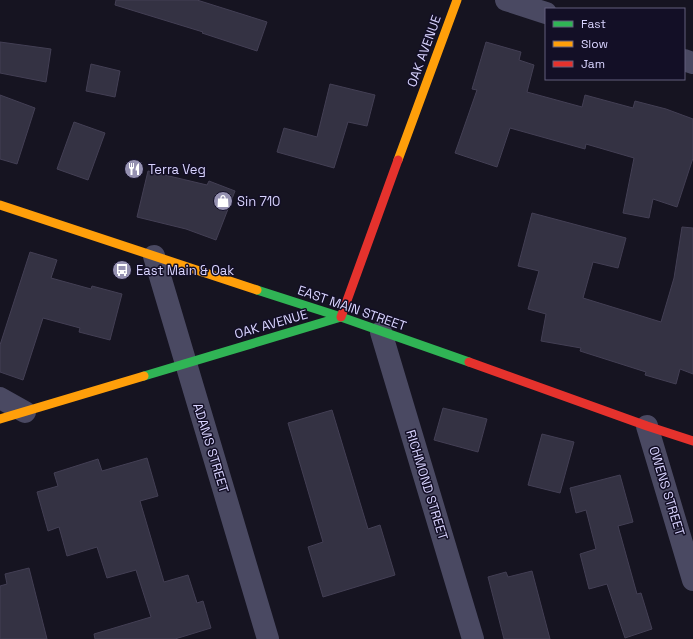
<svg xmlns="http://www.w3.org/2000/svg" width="693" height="639" viewBox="0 0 693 639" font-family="'Space Grotesk',sans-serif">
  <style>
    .building { fill: #343243; stroke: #433f54 }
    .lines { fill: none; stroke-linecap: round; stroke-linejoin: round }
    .street { stroke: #4a4962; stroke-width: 22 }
    .fast { stroke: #30b455; stroke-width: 9 }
    .slow { stroke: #ff9f0a; stroke-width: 9 }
    .jam { stroke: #e5322d; stroke-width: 9 }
    .labels { text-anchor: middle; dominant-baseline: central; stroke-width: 3; stroke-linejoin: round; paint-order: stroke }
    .street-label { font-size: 13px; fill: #d9d4ff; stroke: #130f26 }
    .poi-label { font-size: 13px; fill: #d9d4ff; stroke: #130f26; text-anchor: start }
  </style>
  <rect width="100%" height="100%" fill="#161421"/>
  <g class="building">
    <path d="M116 0H197L267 22 257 51 202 33 203 32 115 5Z"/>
    <path d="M0 42 51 49 46 82 0 73Z"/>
    <path d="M486 42 521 52 519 60 534 65 527 92 582 107 585 95 633 108 635 101 666 109 693 119V158L677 207 653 199 649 218 623 213 634 158 586 144 585 149 510 128 497 167 455 153 477 90 472 89Z"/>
    <path d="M91 64 120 71 115 97 86 91Z"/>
    <path d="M330 84 375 95 367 126 348 122 334 168 277 152 284 128 317 137Z"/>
    <path d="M0 95 35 108 17 164 0 159Z"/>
    <path d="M74 122 105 133 88 180 57 169Z"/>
    <path d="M148 171 207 185 209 181 235 191 216 240 186 229 137 217Z"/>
    <path d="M532 213 626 238 618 268 593 262 583 298 661 322 674 278 682 227 693 228V374L680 369 676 384 645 375 646 372 580 351 581 348 541 341 546 314 528 309 539 271 518 266Z"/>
    <path d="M30 252 57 260 51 278 91 289 92 286 122 294 110 340 79 332 80 328 43 318 23 380 0 372V345Z"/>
    <path d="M443 408 487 419 478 452 434 440Z"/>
    <path d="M332 410 368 529 380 525 395 575 323 597 308 547 323 542 288 423Z"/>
    <path d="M542 434 574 442 560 493 528 485Z"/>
    <path d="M147 458 158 496 140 501 164 582 188 575 197 603 203 601 211 628 175 639H95L94 634 151 617 136 570 107 578 97 547 67 556 59 527 48 531 37 492 58 486 54 473 98 459 102 471Z"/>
    <path d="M620 475 633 522 618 526 637 594 641 593 652 629 625 638 607 584 589 589 580 554 596 549 586 510 576 513 570 488Z"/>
    <path d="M29 568 47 639H0V586L7 584 5 574Z"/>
    <path d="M532 571 550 639H504L488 577 506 572 508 577Z"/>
  </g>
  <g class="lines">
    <g class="street">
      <path d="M506 0 546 13"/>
      <path d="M684 60 693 63"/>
      <path d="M154 256 268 639"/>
      <path d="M381 332 473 639"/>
      <path d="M0 398 25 412"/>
      <path d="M647 426 693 580"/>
    </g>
    <g class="fast">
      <path d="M257 290 341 317 469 362"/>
      <path d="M144 376 341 317"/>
    </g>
    <g class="slow">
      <path d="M398 160 457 0"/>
      <path d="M0 205 257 290"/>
      <path d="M0 419 144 376"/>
    </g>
    <g class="jam">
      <path d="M341 317 398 160"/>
      <path d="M469 362 647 426 693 441"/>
    </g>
  </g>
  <defs>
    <g id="restaurant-disc" transform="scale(1)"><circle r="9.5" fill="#9591b1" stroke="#130f26"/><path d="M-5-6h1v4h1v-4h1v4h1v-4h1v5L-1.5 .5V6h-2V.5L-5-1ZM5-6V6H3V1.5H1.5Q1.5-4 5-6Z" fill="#fff"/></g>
    <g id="shop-disc" transform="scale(1)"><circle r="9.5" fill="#9591b1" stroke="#130f26"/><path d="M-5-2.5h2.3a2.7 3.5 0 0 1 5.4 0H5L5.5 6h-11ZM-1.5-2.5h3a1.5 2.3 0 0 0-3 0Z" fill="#fff"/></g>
    <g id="bus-disc" transform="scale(1)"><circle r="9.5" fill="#9591b1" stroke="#130f26"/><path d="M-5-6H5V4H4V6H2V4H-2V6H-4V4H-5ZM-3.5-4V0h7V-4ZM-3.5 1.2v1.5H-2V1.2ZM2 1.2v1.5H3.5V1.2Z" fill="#fff"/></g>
  </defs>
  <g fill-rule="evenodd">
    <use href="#restaurant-disc" x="134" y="169"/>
    <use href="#shop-disc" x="223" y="201"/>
    <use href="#bus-disc" x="122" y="270"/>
  </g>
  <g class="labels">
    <g class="street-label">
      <text transform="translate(424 51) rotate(-70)">OAK AVENUE</text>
      <text transform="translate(352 308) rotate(19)">EAST MAIN STREET</text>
      <text transform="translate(271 324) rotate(-16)">OAK AVENUE</text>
      <text transform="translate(211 448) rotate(73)">ADAMS STREET</text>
      <text transform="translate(427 485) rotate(73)">RICHMOND STREET</text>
      <text transform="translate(667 491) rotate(73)">OWENS STREET</text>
    </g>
    <g class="poi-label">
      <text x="148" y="169">Terra Veg</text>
      <text x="237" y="201">Sin 710</text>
      <text x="136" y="270">East Main &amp; Oak</text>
    </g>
  </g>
  <rect x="545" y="8" width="140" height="72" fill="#130f26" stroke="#625e7d"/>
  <rect x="553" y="21" width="20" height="6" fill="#30b455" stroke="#625e7d"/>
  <text x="581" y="28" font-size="12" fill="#d9d4ff">Fast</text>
  <rect x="553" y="41" width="20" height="6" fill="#ff9f0a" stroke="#625e7d"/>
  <text x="581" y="48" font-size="12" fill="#d9d4ff">Slow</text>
  <rect x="553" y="61" width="20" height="6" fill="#e5322d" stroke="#625e7d"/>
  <text x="581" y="68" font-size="12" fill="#d9d4ff">Jam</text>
</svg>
